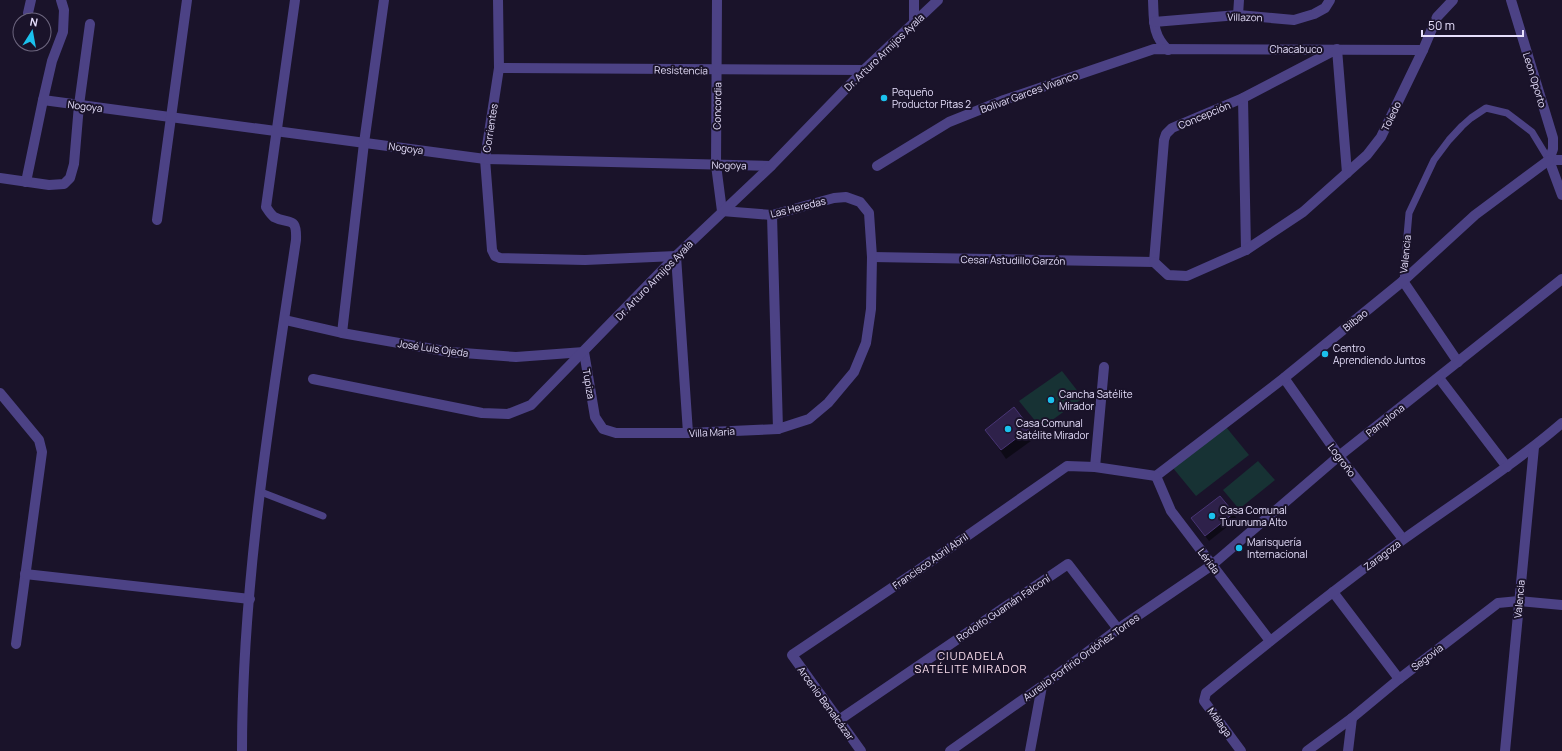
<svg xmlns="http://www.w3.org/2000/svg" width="1562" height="751" viewBox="0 0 1562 751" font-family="Manrope,sans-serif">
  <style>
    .green { fill: #173234 }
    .shadow { fill: #0007 }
    .building { fill: #2e214a; stroke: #483574 }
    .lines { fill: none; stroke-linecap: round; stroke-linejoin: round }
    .service { stroke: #4c4285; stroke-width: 7 }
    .minor { stroke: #4c4285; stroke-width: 10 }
    .poi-dot { fill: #1bc1ed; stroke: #1a132a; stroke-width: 1.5 }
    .labels { text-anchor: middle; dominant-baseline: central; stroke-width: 4; stroke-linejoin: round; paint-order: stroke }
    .street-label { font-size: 10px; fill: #e6dffc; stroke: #1a132a }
    .poi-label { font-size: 10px; fill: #e6dffc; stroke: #1a132a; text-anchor: start }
    .neighbourhood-label { font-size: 11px; letter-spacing: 1px; fill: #fde1f0; stroke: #1a132a }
  </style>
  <rect width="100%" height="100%" fill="#1a132a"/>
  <g class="green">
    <path d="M1062 371 1083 398 1041 428 1019 401Z"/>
    <path d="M1226 427 1249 455 1196 496 1173 468Z"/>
    <path d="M1258 461 1275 480 1239 509 1223 490Z"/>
  </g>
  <g class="shadow">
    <path d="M1014 409 1035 438 1006 459 986 430Z"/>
    <path d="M1233 513 1237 519 1209 541 1192 519Z"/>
  </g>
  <g class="building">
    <path d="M1014 407 1030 428 1001 450 985 430Z"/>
    <path d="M1220 496 1234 513 1205 536 1191 518Z"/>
  </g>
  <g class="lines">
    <g class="service">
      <path d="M1403 281 1409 213 1434 160 1449 140 1462 126 1471 118 1486 108 1507 113 1532 132 1549 160"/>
      <path d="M261 492 323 516"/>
    </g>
    <g class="minor">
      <path d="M498 0 499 68 485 159 492 250 495 256 500 258 585 260 676 256 688 433"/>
      <path d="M914 0V21"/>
      <path d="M1153 0C1154 20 1152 35 1168 50"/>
      <path d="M1511 0 1553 138V149L1549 160"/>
      <path d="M28 13 31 0"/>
      <path d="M1238 15 1239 0"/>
      <path d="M1154 22 1238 15 1294 20 1314 14 1325 8 1330 0"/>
      <path d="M499 68 864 70"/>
      <path d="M1243 98 1246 250"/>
      <path d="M43 100 485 159 771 166"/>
      <path d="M1549 160 1562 195"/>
      <path d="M1549 160H1562"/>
      <path d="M877 166 949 122 1004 100 1154 49 1423 50"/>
      <path d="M0 178 49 185 64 184 70 178 74 164 79 105 90 24"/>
      <path d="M26 182 43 100 52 61 63 32 64 10 61 0"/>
      <path d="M772 215 778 429"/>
      <path d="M157 220 187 0"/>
      <path d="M872 257 1154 262"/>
      <path d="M1154 262 1164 140 1166 134 1172 128 1243 98 1337 49 1347 173"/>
      <path d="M1154 262 1168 275 1187 276 1246 250 1303 212 1367 155 1381 137 1423 50 1437 17 1453 0"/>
      <path d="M1403 281 1458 362"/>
      <path d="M285 320 342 333 450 352 516 357 584 352 595 417 603 429 616 433H688L778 429 809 419 828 403 854 372 866 343 871 309 872 257 869 213 860 202 846 197 834 198 772 215 722 211 716 165 717 0"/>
      <path d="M342 333 364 143 384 0"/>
      <path d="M1284 378 1339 456 1403 539"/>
      <path d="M1439 378 1507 467"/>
      <path d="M313 379 482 413 508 414 531 405 676 256 771 166 864 70 938 0"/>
      <path d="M0 393 39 440 42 452 16 644"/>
      <path d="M1095 467 1104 367"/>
      <path d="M1156 476 1284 378 1403 281 1475 215 1549 160"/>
      <path d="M1156 476 1171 511 1270 641"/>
      <path d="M25 574 250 599"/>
      <path d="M1333 592 1399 679"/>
      <path d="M839 720 1068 564 1118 629"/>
      <path d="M242 751C242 581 271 408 296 240 297 215 289 225 274 217 271 215 268 210 266 207L295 0"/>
      <path d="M861 751 792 655 917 571 1067 466 1095 467 1156 476"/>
      <path d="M950 751 1042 686 1118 629 1212 565 1339 456 1562 279"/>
      <path d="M1030 751 1042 686"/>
      <path d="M1241 751 1204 701 1206 693C1271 640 1336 588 1404 539 1457 501 1512 466 1562 423"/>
      <path d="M1307 751 1352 718 1399 679 1498 603 1519 601 1562 605"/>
      <path d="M1348 751 1352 718"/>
      <path d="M1505 751 1534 447"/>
    </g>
  </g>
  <g class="poi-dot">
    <circle cx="884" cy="98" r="4"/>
    <circle cx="1325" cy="354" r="4"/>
    <circle cx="1051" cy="400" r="4"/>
    <circle cx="1008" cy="429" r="4"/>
    <circle cx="1212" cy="516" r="4"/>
    <circle cx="1239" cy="548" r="4"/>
  </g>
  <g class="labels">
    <g class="street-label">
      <text transform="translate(1245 17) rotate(1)">Villazon</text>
      <text x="1296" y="49">Chacabuco</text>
      <text transform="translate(884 52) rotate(-44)">Dr. Arturo Armijos Ayala</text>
      <text transform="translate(681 70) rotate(1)">Resistencia</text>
      <text transform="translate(1535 80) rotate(73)">Leon Oporto</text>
      <text transform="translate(1029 92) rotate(-20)">Bolivar Garces Vivanco</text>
      <text transform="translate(85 106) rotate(7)">Nogoya</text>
      <text transform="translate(717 106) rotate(-89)">Concordia</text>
      <text transform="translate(1204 115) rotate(-23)">Concepción</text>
      <text transform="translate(1391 116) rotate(-64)">Toledo</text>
      <text transform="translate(490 128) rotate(-81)">Corrientes</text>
      <text transform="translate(406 148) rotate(8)">Nogoya</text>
      <text transform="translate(729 165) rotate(1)">Nogoya</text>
      <text transform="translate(798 207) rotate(-14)">Las Heredas</text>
      <text transform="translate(1405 254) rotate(-84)">Valencia</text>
      <text transform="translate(1013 260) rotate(1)">Cesar Astudillo Garzón</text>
      <text transform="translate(654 280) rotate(-46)">Dr. Arturo Armijos Ayala</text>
      <text transform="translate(1355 320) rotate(-39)">Bilbao</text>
      <text transform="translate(433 348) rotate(8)">José Luis Ojeda</text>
      <text transform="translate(589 384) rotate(80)">Tupiza</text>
      <text transform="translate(1385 420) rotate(-38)">Pamplona</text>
      <text transform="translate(712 432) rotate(-3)">Villa Maria</text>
      <text transform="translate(1342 460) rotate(53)">Logroño</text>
      <text transform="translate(1382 555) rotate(-37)">Zaragoza</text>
      <text transform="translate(930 561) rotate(-35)">Francisco Abril Abril</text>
      <text transform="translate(1209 561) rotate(53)">Lérida</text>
      <text transform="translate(1519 599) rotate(-85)">Valencia</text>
      <text transform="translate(1003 608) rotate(-34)">Rodolfo Guamán Falconí</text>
      <text transform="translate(1081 657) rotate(-36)">Aurelio Porfirio Ordóñez Torres</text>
      <text transform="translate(1427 657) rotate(-37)">Segovia</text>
      <text transform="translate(826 703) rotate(54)">Arcenio Benalcázar</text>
      <text transform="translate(1220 722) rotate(54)">Málaga</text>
    </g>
    <g class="poi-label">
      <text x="892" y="92">Pequeño<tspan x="892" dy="12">Productor Pitas 2</tspan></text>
      <text x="1333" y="348">Centro<tspan x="1333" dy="12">Aprendiendo Juntos</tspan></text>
      <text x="1059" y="394">Cancha Satélite<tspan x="1059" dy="12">Mirador</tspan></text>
      <text x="1016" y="423">Casa Comunal<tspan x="1016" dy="12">Satélite Mirador</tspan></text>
      <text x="1220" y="510">Casa Comunal<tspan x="1220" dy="12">Turunuma Alto</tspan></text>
      <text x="1247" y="542">Marisquería<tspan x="1247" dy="12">Internacional</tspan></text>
    </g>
    <g class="neighbourhood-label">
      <text x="971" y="655">CIUDADELA<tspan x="971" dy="13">SATÉLITE MIRADOR</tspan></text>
    </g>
  </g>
  <g transform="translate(32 32) rotate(11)"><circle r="19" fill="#1a132a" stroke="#6c657e"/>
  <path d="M0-3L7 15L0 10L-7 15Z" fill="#1bc1ed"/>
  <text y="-6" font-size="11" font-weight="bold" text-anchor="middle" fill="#e6dffc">N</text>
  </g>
  <path d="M1422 30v6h101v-6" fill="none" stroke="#e6dffc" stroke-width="2"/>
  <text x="1428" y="30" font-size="12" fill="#e6dffc" stroke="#1a132a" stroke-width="3" paint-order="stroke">50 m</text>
</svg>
